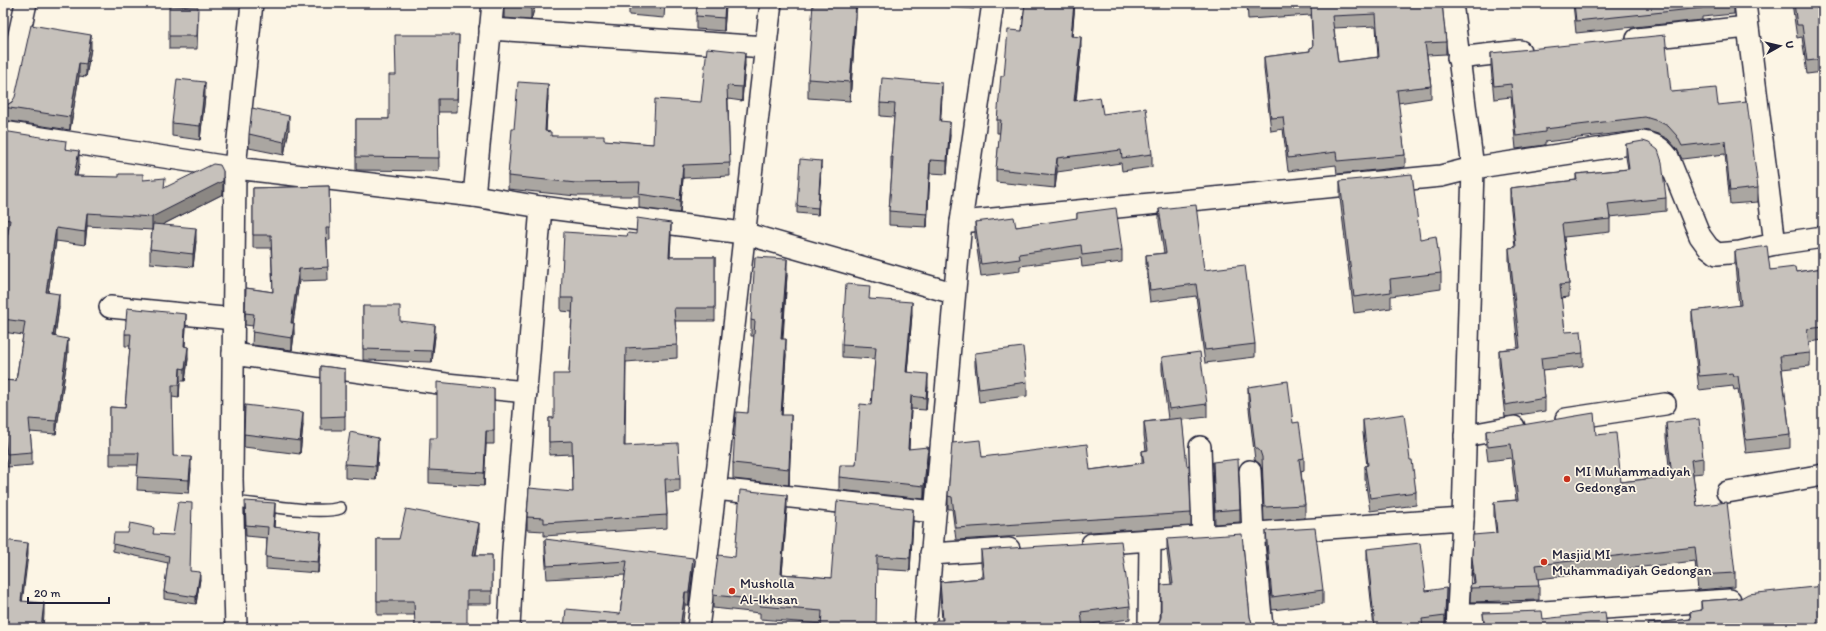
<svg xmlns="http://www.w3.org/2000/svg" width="1826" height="631" viewBox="0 0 1826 631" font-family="Itim,sans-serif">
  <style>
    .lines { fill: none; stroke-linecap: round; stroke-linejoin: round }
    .lane-casing { stroke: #22223b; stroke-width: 14 }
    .street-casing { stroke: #22223b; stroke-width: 24 }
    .lane { stroke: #fcf5e5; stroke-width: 11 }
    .street { stroke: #fcf5e5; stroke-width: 21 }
    .wall { fill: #aaa6a1; stroke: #22223b; fill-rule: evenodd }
    .shaded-wall { fill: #8b8783; stroke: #22223b }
    .building { fill: #c6c1bb; stroke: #22223b; fill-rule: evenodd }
    .poi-dot { fill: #c8321e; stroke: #fcf5e5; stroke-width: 1.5 }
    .labels { text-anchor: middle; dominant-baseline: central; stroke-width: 3.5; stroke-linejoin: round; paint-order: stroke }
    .poi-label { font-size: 14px; fill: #22223b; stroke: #fcf5e5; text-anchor: start }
  </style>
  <rect width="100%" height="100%" fill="#fcf5e5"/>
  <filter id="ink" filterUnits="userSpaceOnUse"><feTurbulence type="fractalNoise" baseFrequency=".025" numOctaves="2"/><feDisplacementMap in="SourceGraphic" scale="8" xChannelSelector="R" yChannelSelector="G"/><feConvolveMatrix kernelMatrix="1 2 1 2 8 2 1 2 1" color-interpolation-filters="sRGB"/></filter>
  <g filter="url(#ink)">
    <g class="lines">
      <g class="lane-casing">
        <path id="lane" d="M233 502C256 504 321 515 340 508"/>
      </g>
      <g class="street-casing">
        <g id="street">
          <path d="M1452 3 1473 168 1463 519 1457 628"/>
          <path d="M1745 3 1775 244"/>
          <path d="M490 29 766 47"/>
          <path d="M1637 39 1747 27"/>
          <path d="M1458 58 1520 51"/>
          <path d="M3 107 26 3"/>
          <path d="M3 132 235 168 474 196 493 3"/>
          <path d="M474 196 541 207"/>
          <path d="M961 222 1441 176 1473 168 1643 142C1655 144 1660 147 1668 157L1700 236 1708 247 1717 254 1740 252 1775 244 1823 237"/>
          <path d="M110 307 234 319"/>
          <path d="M233 354 446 384 526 392"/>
          <path d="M1566 419 1665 404"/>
          <path d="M1465 436 1514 427"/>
          <path d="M1200 447 1203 537"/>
          <path d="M1250 471 1253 533 1262 628"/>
          <path d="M715 489 935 512"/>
          <path d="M1727 492 1823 475"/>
          <path d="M1092 544 1463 519"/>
          <path d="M931 554 1009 549"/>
          <path d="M1458 614H1510L1730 600"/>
          <path d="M236 628 232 479 235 168 252 3"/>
          <path d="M509 628 513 549 541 207 743 233 953 293"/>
          <path d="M698 628C725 420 746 211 771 3"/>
          <path d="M925 628 961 222 993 3"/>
          <path d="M1149 628 1150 540"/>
        </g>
      </g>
      <use href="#lane" class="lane"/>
      <use href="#street" class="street"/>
    </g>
    <g class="wall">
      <path d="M504 3H536L531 20 504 18Z"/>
      <path d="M629 3H665L664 18 629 15Z"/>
      <path d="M726 3 724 31 696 29V16Z"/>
      <path d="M856 3V16L850 101 808 98V79Z"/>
      <path d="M926 3H975L974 9 926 5Z"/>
      <path d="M1025 3H1075L1072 36 1081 50 1076 101 1103 114 1152 154V167L1122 171 1121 163 1057 172 1055 188 996 182V169L1000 133H997V120L1004 76 1022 31Z"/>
      <path d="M1247 3H1442L1446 42V54L1427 55 1431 86V98L1398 103 1405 155V167L1337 174 1336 165 1288 171 1283 129 1271 131 1264 69V57L1310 51V48H1313L1311 15 1248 19ZM1376 26 1378 57 1338 62 1334 28Z"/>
      <path d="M1573 3H1734V14L1702 17V20L1576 33Z"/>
      <path d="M1792 3H1823V72L1807 74 1802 37 1797 38Z"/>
      <path d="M198 20 197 49H169V36Z"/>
      <path d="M459 35 457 112H438L439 171 356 170V119H389L396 75Z"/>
      <path d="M91 48 86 77 79 76 70 130 3 120V106L7 105Z"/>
      <path d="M1491 53 1671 92 1718 105 1758 188V202L1730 204 1725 154 1682 159 1677 149 1668 139 1658 134 1645 130 1545 142V145L1516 149 1511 97 1494 99 1491 67Z"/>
      <path d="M745 65 742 101 728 99 730 176 683 178 680 213 639 208V196H576L508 189V176L514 129 548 97 546 131 551 136 653 144Z"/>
      <path d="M205 96 200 140 172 136V123Z"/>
      <path d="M942 96 940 121 950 135 947 174 930 173 927 227 889 225V211L892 170H891V157L894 117 880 116V103Z"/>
      <path d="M289 129 284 155 249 148V134Z"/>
      <path d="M3 131 66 149 79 164 77 176 143 180 165 187 223 194 162 225 196 241 193 267 150 263V249L152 230 87 226 85 245 56 241 48 292 59 307 55 337 68 352 56 434 30 432 32 452V465L7 467 3 430V380L16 381 23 335 3 332V264L8 233 3 232Z"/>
      <path d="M1626 144 1666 198V211L1610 217V232L1564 237 1569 284V297L1561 298 1565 332 1583 353V366L1542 370 1545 398V411L1505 417 1499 363V350L1518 348 1509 261V248L1515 247 1510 201V188L1576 180V174L1628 169 1626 157Z"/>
      <path d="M821 167 818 215 797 213V206Z"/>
      <path d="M1340 181 1420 239 1441 273V289L1391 296V308L1354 313 1340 198Z"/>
      <path d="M329 186 330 240H327L328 280 299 281 293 323 294 335 292 350 252 345 253 326 245 325 246 288 273 292 271 248H253V188Z"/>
      <path d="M1159 209 1204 270 1255 344V357L1205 363 1196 296 1150 302 1146 268V255L1164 253 1159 222Z"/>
      <path d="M1077 213 1122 250V262L1082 267 1081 258 1020 266V271L981 276 975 235V222L1016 227 1077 219Z"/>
      <path d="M671 236 670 257H715V321H675L677 345V358L626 362 625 446 680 479V492L666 493 667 515V528L544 536V531L527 530V517L573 492 572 454 549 455V418H554L569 374 572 312 561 311V298Z"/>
      <path d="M1735 251 1770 270 1796 272 1823 268V340L1809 342 1810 353V366L1782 369 1790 435V448L1746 453 1738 389 1734 390 1733 386 1699 390 1692 324V311L1739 306 1735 265Z"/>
      <path d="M787 275 783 339 786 355 782 415 791 431 789 485 733 479V463L748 413 754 336H751V320Z"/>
      <path d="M870 299 912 314 907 373 928 387 926 410 911 409 909 449 928 459 924 499 839 490V477L856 465 871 405 875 359 842 357V345Z"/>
      <path d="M363 306 435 336 432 362 363 360Z"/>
      <path d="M186 326 185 346 188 359 185 381H180L179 398 172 397 173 456 191 469 189 493 137 490 138 465H110V407L125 408 130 346H125V334Z"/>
      <path d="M975 353 1027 382V396L979 402 975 366Z"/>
      <path d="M1162 357 1207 404V417L1182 420 1191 513V526L956 540 952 509H948V496L982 457 1090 470 1142 463V451L1146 450 1144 435V422L1168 419 1162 370Z"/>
      <path d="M321 366 345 369V430H321Z"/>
      <path d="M1248 387 1293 423 1304 458V471L1301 472 1305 505V518L1264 521 1262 470 1260 464 1255 460 1248 400Z"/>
      <path d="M494 388V444H486L484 486 429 483V470Z"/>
      <path d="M245 405 303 425 300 454 244 447Z"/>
      <path d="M1363 420 1410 460 1416 492V505L1370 511 1365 479V466H1367L1363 433Z"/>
      <path d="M1666 423 1703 458V473L1693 474 1697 506 1735 573V587L1698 590 1695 561 1538 579 1539 586V600L1470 602 1471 584 1474 583 1472 571V557L1496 533 1494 516V502L1516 500 1511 458 1488 461 1486 445V431L1596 435 1621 482 1670 476 1666 437Z"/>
      <path d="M378 452 376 480 345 478V464Z"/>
      <path d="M1213 462 1240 509V522L1215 524Z"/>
      <path d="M787 509 782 574 831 578 913 522 910 571 877 569 822 624 760 619V613L713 608V595L735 557Z"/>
      <path d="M245 512 275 514 274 527 321 543 318 573 266 569V557L267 538 246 536Z"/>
      <path d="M1266 531 1323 590V604L1272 610 1266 545Z"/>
      <path d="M154 534 190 571 200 579 196 604 164 599V592L168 563 113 551V544Z"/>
      <path d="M479 536 476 555H492V604H467L414 615H377V539H399Z"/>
      <path d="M545 539 693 571 689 605H685L620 614 625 575 547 579 545 552Z"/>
      <path d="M1167 539 1250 617 1252 623 1159 622 1171 584 1167 551Z"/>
      <path d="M1367 549 1426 591 1446 601V628H1374L1367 563Z"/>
      <path d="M981 550 1130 606V619L1083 625 942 620 940 595V582L982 578 981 563Z"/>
      <path d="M1741 598 1823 628H1648V624L1690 619V612L1701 611V601Z"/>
      <path d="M1483 613 1543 619 1607 628H1484Z"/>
    </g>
    <g class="shaded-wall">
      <path d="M532 3H536L531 20V6Z"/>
      <path d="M725 3H726V7L724 31V18Z"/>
      <path d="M856 3V16L850 101V82Z"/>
      <path d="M1074 3H1075L1071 49V36Z"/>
      <path d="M91 35V48L86 77V64Z"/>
      <path d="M1081 37V50L1074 114V101Z"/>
      <path d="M745 52V65L742 101V87Z"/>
      <path d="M79 63V76L70 130V117Z"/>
      <path d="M205 82V96L200 140V126Z"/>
      <path d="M942 83V96L940 134V121Z"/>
      <path d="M548 84V97L545 144V131Z"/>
      <path d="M289 116V129L284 155V142Z"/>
      <path d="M950 122V135L947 174V161Z"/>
      <path d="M79 151V164L74 189V176Z"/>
      <path d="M1057 158V172L1055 188V175Z"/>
      <path d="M930 160V173L927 227V214Z"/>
      <path d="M821 161V167L818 215V208Z"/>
      <path d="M683 165V178L680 213V200Z"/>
      <path d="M223 171V194L152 230V217Z"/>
      <path d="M87 213V226L85 245V232Z"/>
      <path d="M671 223V236L669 270V257Z"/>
      <path d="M56 228V241L46 305V292Z"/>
      <path d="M196 228V241L193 267V254Z"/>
      <path d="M787 259V275L781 354V339Z"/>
      <path d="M299 269V281L291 335V323Z"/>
      <path d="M59 294V307L53 349V336Z"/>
      <path d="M912 302V314L906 385V372Z"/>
      <path d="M186 314V326L184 359V346Z"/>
      <path d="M294 323V335L292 350V338Z"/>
      <path d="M435 325V336L432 362V351Z"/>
      <path d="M68 339V352L56 434V421Z"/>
      <path d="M786 339V355L781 430V415Z"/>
      <path d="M188 347V359L185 381V369Z"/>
      <path d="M180 368V381L179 398V385Z"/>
      <path d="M928 374V387L926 410V398Z"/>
      <path d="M911 396V409L908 462V449Z"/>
      <path d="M303 412V425L300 454V441Z"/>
      <path d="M791 415V431L789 485V469Z"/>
      <path d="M486 431V444L484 486V473Z"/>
      <path d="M378 438V452L376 480V466Z"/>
      <path d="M928 447V459L924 499V486Z"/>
      <path d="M191 457V469L189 493V480Z"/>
      <path d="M787 495V509L781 588V574Z"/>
      <path d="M275 503V514L273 538V527Z"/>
      <path d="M913 509V522L910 571V558Z"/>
      <path d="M479 523V536L473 568V555Z"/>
      <path d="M321 532V543L318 573V562Z"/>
      <path d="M28 543V555L21 612V601Z"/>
      <path d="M693 558V571L689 605V592Z"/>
      <path d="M200 572V579L196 604V597Z"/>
      <path d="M1446 588V601L1445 628V616Z"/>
      <path d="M685 592V605L682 628H680Z"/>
      <path d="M44 603V615L43 628H41Z"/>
    </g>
    <g class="building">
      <path d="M504 3H532L531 6 504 5Z"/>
      <path d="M641 3H665L664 5Z"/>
      <path d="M697 3H725L724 18 696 16Z"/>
      <path d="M813 3H856L850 82 808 79Z"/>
      <path d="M1025 3H1074L1071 36 1081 37 1074 101 1100 97 1103 114 1146 108 1152 154 1122 158 1121 150 1057 158 1055 175 996 169 1001 120H997L1001 76H1004L1008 30 1022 31Z"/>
      <path d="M1248 3H1301L1248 7Z"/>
      <path d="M1311 3H1442L1446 42 1425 43 1431 86 1397 90 1405 155 1337 161 1336 152 1288 158 1283 117 1271 118 1264 57 1310 51V48L1313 47ZM1376 14 1379 57 1338 62 1332 16Z"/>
      <path d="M1574 3H1722L1701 5 1702 8 1576 21Z"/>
      <path d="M1794 3H1823V59L1807 61 1802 25H1797Z"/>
      <path d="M169 6 198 7 197 36H169Z"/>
      <path d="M31 25 91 35 86 64 79 63 70 117 3 107V106L7 105 12 102 15 97Z"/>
      <path d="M395 35H459L457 99H438L439 158 356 157V119H389V75H396Z"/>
      <path d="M1665 35 1671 92 1716 88 1718 105 1747 102 1758 188 1730 191 1725 141 1682 146 1677 136 1668 126 1658 121 1645 117 1545 129V132L1516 136 1511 84 1494 86 1491 53Z"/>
      <path d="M707 48 745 52 742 87 727 86 730 163 683 165 680 200 639 194 640 182 576 183 508 176 512 129H514L518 82 548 84 545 131 551 132V136H604V140L653 144 655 99 701 102Z"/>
      <path d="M882 78 942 83 940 121 950 122 947 161 930 160 927 214 889 211 893 157H891L895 104 880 103Z"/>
      <path d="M177 79 205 82 200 126 172 123Z"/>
      <path d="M252 108 289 116 284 142 249 134Z"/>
      <path d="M3 131 66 141 65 149 79 151 74 176 119 177V174H143V180L165 178 164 188 213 164 220 165 223 171V181L152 217 87 213 85 232 56 228 46 292 59 294 53 336 68 339 56 421 29 419 32 452 7 454 3 417V380L16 381 25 322 3 319V264L10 220 3 219Z"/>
      <path d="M1643 141 1649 143 1658 150 1662 162 1666 198 1608 204 1610 219 1562 224 1569 284 1560 285 1565 332 1581 331 1583 353 1541 358 1545 398 1505 405 1499 350 1520 348 1509 248 1516 247 1510 188 1577 180 1576 174 1629 169 1626 144Z"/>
      <path d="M800 159 821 161 818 208 797 206Z"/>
      <path d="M1412 174 1420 239 1436 236 1441 273 1390 279 1391 292 1354 297 1340 181Z"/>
      <path d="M329 186 330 228H326L328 267 299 269 291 323H294L292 338 252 332 254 314 245 313 246 288 273 292 271 235H253V188Z"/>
      <path d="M1196 205 1204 270 1245 265 1255 344 1205 350 1196 284 1150 290 1146 255 1166 253 1159 209Z"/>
      <path d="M1116 208 1122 250 1082 255 1081 245 1019 254 1020 259 981 264 975 222 1014 217 1016 227 1077 218V213Z"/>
      <path d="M637 218 671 223 669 257H715V308H674L677 345 626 348 624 446 678 443 680 479H665L667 515 544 523V518L527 517 529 488 573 492 572 441 549 442V418H554V374H569L573 298H561L564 232 627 236 628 233 636 234Z"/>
      <path d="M153 224 196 228 193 254 150 249Z"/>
      <path d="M1767 246 1770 270 1795 267 1796 272 1823 268V327L1807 329 1810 353 1780 356 1790 435 1746 440 1738 376H1734L1733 373 1699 376 1692 311 1741 305 1735 251Z"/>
      <path d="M755 257 787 259 781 339H786L781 415H791L789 469 733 463 736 412 748 413 755 321 751 320Z"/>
      <path d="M846 284 870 286 869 299 912 302 906 372 928 374 926 398 911 396 908 449 928 447 924 486 839 477 840 465H856L860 404 871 405 876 347 842 345Z"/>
      <path d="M363 306H400V321L435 325 432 351 363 349Z"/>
      <path d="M127 308 186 314 184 346 188 347 185 369 180 368 179 385H172L173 456 191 457 189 480 137 477 139 453H110V407L125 408 131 334H125Z"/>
      <path d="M1023 347 1027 382 979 389 975 353Z"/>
      <path d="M1200 352 1207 404 1169 409 1162 357Z"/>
      <path d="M321 366 345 369V416L321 417Z"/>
      <path d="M1288 381 1293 423 1299 422 1304 458 1299 459 1305 505 1264 507 1262 457 1260 451 1255 447 1248 387Z"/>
      <path d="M437 382 494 388V431H486L484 473 429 470 430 438H437Z"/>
      <path d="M245 405 303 412 300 441 244 434Z"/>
      <path d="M1594 413 1596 435 1616 433 1621 482 1672 476 1666 423 1699 419 1703 458 1691 460 1697 506 1727 502 1735 573 1698 575 1695 547 1536 565 1539 586 1470 588 1471 584 1475 583 1472 557 1473 535 1497 533 1494 502 1518 500 1511 444 1488 447 1486 431Z"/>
      <path d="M1404 414 1410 460H1412L1416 492 1370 498 1365 466 1368 465 1363 420Z"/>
      <path d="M1182 418 1187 466 1189 465 1191 513 956 528 952 497 948 496 952 443 980 440 982 457 1087 444 1090 470 1144 463 1142 451 1148 450 1144 422Z"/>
      <path d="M350 432 378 438 376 466 345 464Z"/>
      <path d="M1238 459 1240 509 1215 511 1213 462Z"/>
      <path d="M740 490 787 495 781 574 831 578 837 501 913 509 910 558 877 556 876 628H821L822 611 760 606 761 600 713 595 718 555 735 557Z"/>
      <path d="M245 501 275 503 273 527 321 532 318 562 266 557 268 527 246 525Z"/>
      <path d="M178 502 192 503 190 571 200 572 196 597 164 592 169 556 113 544 114 533H128L130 523 154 528 153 534 173 535Z"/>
      <path d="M406 509 479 523 473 555H492V591H467V628H415L414 601H377V539H399Z"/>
      <path d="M1315 528 1323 590 1272 597 1266 531Z"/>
      <path d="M1242 534 1250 617 1252 623 1256 626V628H1154V627L1159 622 1161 617V585L1173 584 1167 539Z"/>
      <path d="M545 539 693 558 689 592H685L680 628H564L566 609 620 614 627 561 547 566Z"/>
      <path d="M3 540 28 543 21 601 44 603 41 628H3Z"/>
      <path d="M1121 541 1130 606 1081 612 1083 628H932L933 624 936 620H943L940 582 984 578 981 550Z"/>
      <path d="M1420 543 1426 591 1446 588 1445 616 1422 619 1423 628H1375L1367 549Z"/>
      <path d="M1823 586V628H1796V627L1787 628H1649L1648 624 1691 619 1690 612 1702 610 1701 601 1741 598 1748 594Z"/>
      <path d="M1542 611 1543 619 1605 612 1607 628H1485L1483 613Z"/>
    </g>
  </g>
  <g class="poi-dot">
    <circle cx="1567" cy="479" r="4"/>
    <circle cx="1544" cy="562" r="4"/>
    <circle cx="732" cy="591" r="4"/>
  </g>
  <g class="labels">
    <g class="poi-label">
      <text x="1575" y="471">MI Muhammadiyah<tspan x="1575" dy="16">Gedongan</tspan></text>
      <text x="1552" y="554">Masjid MI<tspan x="1552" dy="16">Muhammadiyah Gedongan</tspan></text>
      <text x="740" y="583">Musholla<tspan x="740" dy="16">Al-Ikhsan</tspan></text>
    </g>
  </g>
  <rect width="1826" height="631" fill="none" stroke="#fcf5e5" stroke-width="16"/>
  <rect x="8" y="8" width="1810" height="615" fill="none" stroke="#22223b" stroke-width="1.5" filter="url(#ink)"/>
  <g transform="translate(1780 46) rotate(82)" stroke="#fcf5e5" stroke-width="3" paint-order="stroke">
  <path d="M0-3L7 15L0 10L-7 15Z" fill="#22223b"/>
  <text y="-6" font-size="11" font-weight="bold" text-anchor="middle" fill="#22223b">U</text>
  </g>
  <path d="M28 597v6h81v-6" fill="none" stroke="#22223b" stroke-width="2"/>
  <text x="34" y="597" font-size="12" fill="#22223b" stroke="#fcf5e5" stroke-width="3" paint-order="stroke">20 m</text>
</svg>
